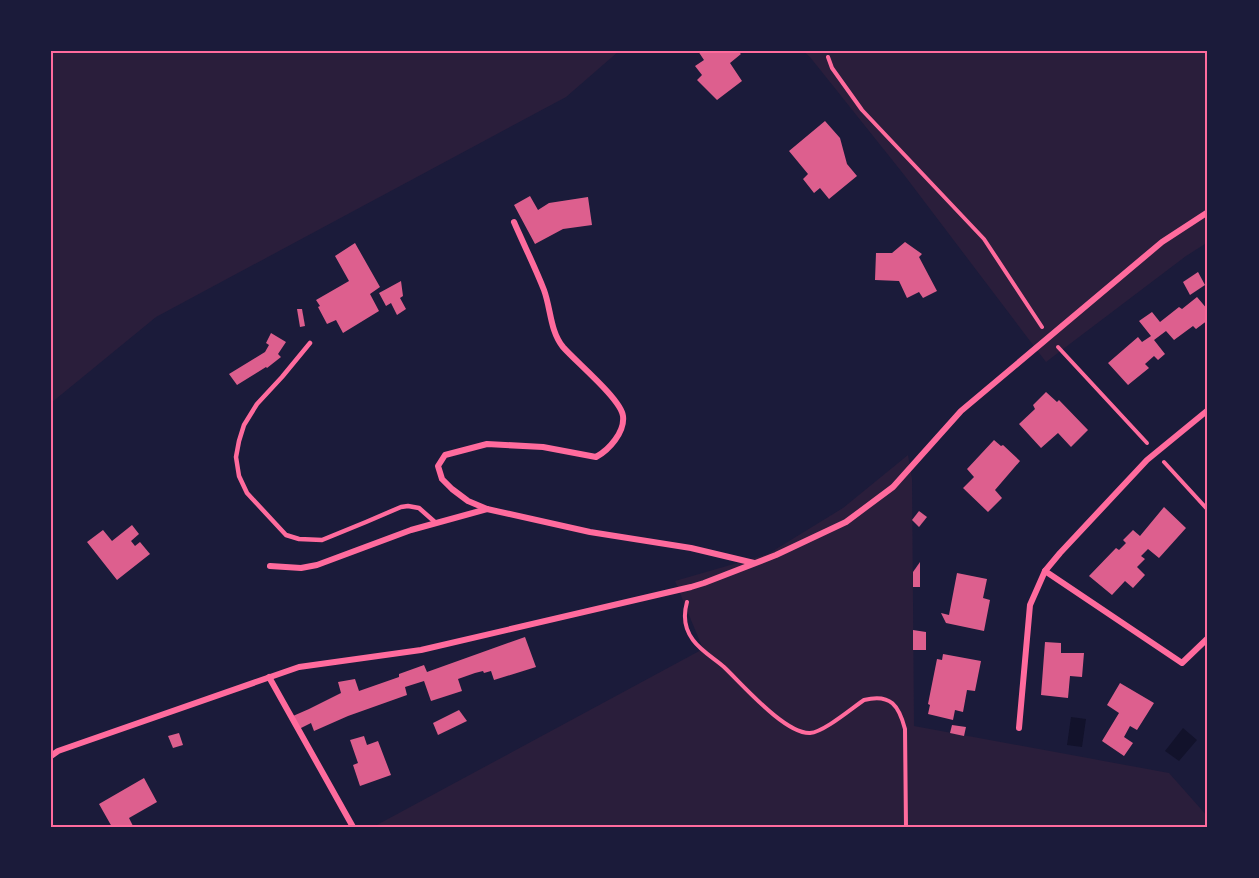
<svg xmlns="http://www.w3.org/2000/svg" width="1259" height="878" viewBox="0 0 1259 878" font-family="Lato,sans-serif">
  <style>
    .green { fill: #2a1e3b }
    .water { fill: #12122b }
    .building { fill: #dd5f8e }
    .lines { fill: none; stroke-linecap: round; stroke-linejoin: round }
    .path { stroke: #ff6b9d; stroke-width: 4 }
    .service { stroke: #ff6b9d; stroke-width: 4.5 }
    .minor { stroke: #ff6b9d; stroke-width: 6 }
    .neatline { fill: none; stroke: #ff6b9d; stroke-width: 2 }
  </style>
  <rect width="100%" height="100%" fill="#1b1b3a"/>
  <g class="green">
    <path d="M51 51H619L566 97 156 317 51 403Z"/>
    <path d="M803 51H1208V242L1186 256 1046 362 905 176 810 57Z"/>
    <path d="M908 455 912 479 914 726 1169 773 1208 817V827L375 826 703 649 675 581 768 554 843 508Z"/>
  </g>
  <g class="water">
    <path d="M1071 717 1086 719 1082 747 1067 745Z"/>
    <path d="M1183 728 1197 740 1179 761 1165 751Z"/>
  </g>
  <g class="building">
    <path d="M698 51H738L741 54 730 63 742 81 717 100 697 80 702 75 695 66 704 60Z"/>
    <path d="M825 121 840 138 847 164 857 176 829 199 820 188 814 193 803 179 808 174 789 151Z"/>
    <path d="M530 196 538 210 549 203 588 197 592 225 563 229 535 244 514 205Z"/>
    <path d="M905 242 922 254 919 257 937 291 923 298 919 292 907 298 899 281 875 280 876 253H892Z"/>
    <path d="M355 243 380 287 370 294 379 311 343 333 336 320 327 324 318 307 320 306 316 300 349 281 335 256Z"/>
    <path d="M1198 272 1205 285 1190 295 1183 282Z"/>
    <path d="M401 281 403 296 400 298 406 309 397 315 391 303 386 306 379 293Z"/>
    <path d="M1197 297 1208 310V320L1196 329 1193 326 1174 340 1166 331 1154 340 1165 354 1158 360 1154 356 1145 364 1149 368 1128 385 1108 363 1138 337 1142 342 1151 336 1139 321 1152 312 1160 322 1179 307 1182 309Z"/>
    <path d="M297 309H302L305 326 300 327Z"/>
    <path d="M271 333 286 342 278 354 281 357 267 368 266 367 237 385 229 374 265 352 269 345 266 343Z"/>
    <path d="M1046 392 1057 402 1059 400 1088 430 1071 447 1058 433 1041 448 1019 424 1035 409 1033 405Z"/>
    <path d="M994 440 1001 446 1003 445 1020 461 995 490 1002 498 988 512 963 488 974 477 967 469Z"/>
    <path d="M1164 507 1186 528 1159 558 1148 549 1141 556 1145 559 1137 567 1145 575 1133 588 1125 581 1112 595 1089 576 1116 548 1119 550 1126 543 1123 540 1133 530 1140 536Z"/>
    <path d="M919 511 927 517 919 527 912 520Z"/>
    <path d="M132 525 139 534 131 541 135 546 140 542 150 554 117 580 87 542 103 530 112 541Z"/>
    <path d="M920 562V587H913V572Z"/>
    <path d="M957 573 987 579 983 598 990 600 984 631 946 623 941 613 949 615Z"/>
    <path d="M913 630 926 632V650H913Z"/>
    <path d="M525 637 536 667 494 680 491 671 484 673 483 671 475 673 458 679 462 691 431 701 424 681 405 687 407 695 348 716 314 731 311 723 299 729 293 716 309 709 341 693 338 682 355 679 359 691 399 677V674L424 665 427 672Z"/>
    <path d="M1045 642 1061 643V653H1084L1082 677 1070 676 1068 698 1041 695Z"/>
    <path d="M943 654 981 661 975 691 967 690 963 712 955 710 953 720 928 714 930 705 928 704 937 659 942 660Z"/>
    <path d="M1120 683 1154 703 1137 730 1130 726 1124 737 1133 743 1124 756 1102 741 1119 713 1107 705Z"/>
    <path d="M459 710 467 721 438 735 433 723Z"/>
    <path d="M952 725 966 727 964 736 950 733Z"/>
    <path d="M179 733 183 745 173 748 168 736Z"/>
    <path d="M364 736 367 745 378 741 391 775 360 786 353 765 358 763 350 740Z"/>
    <path d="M144 778 157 802 129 818 133 826 131 827H112L99 804Z"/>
  </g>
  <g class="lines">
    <g class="path">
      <path d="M828 57 832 68 862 110 984 239 1042 327"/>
      <path d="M1058 347 1147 443"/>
      <path d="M1164 462 1208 510"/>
      <path d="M687 602C683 616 684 628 693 640 701 651 715 659 724 667 743 685 785 734 810 733 824 732 852 708 864 700 891 693 899 706 905 729L906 827"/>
    </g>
    <path class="service" d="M310 343 282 377 257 404 244 425 239 441 236 457 239 476 247 493 286 535 299 539 322 540 366 522 401 507 408 506 419 508 436 523"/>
    <g class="minor">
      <path d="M514 222C524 245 535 267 544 290 551 309 550 331 563 347 576 362 621 399 623 416 625 432 609 450 596 457L543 447 487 444 445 455 438 466 442 479 452 489 468 501 487 509 590 532 691 548 754 563"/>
      <path d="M270 566 301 568 317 565 411 530 487 509"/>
      <path d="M1045 571 1182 663 1208 638"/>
      <path d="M269 677 353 827"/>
      <path d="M1019 728 1030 605 1045 571 1060 553 1147 460 1208 410"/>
      <path d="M51 756 58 751 299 667 421 650 691 587 704 583 776 555 846 522 893 487 961 411 1162 242 1208 212"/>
    </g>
  </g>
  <rect width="1259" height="878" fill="none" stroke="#1b1b3a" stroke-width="105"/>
  <rect x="52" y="52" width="1154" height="774" class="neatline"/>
</svg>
